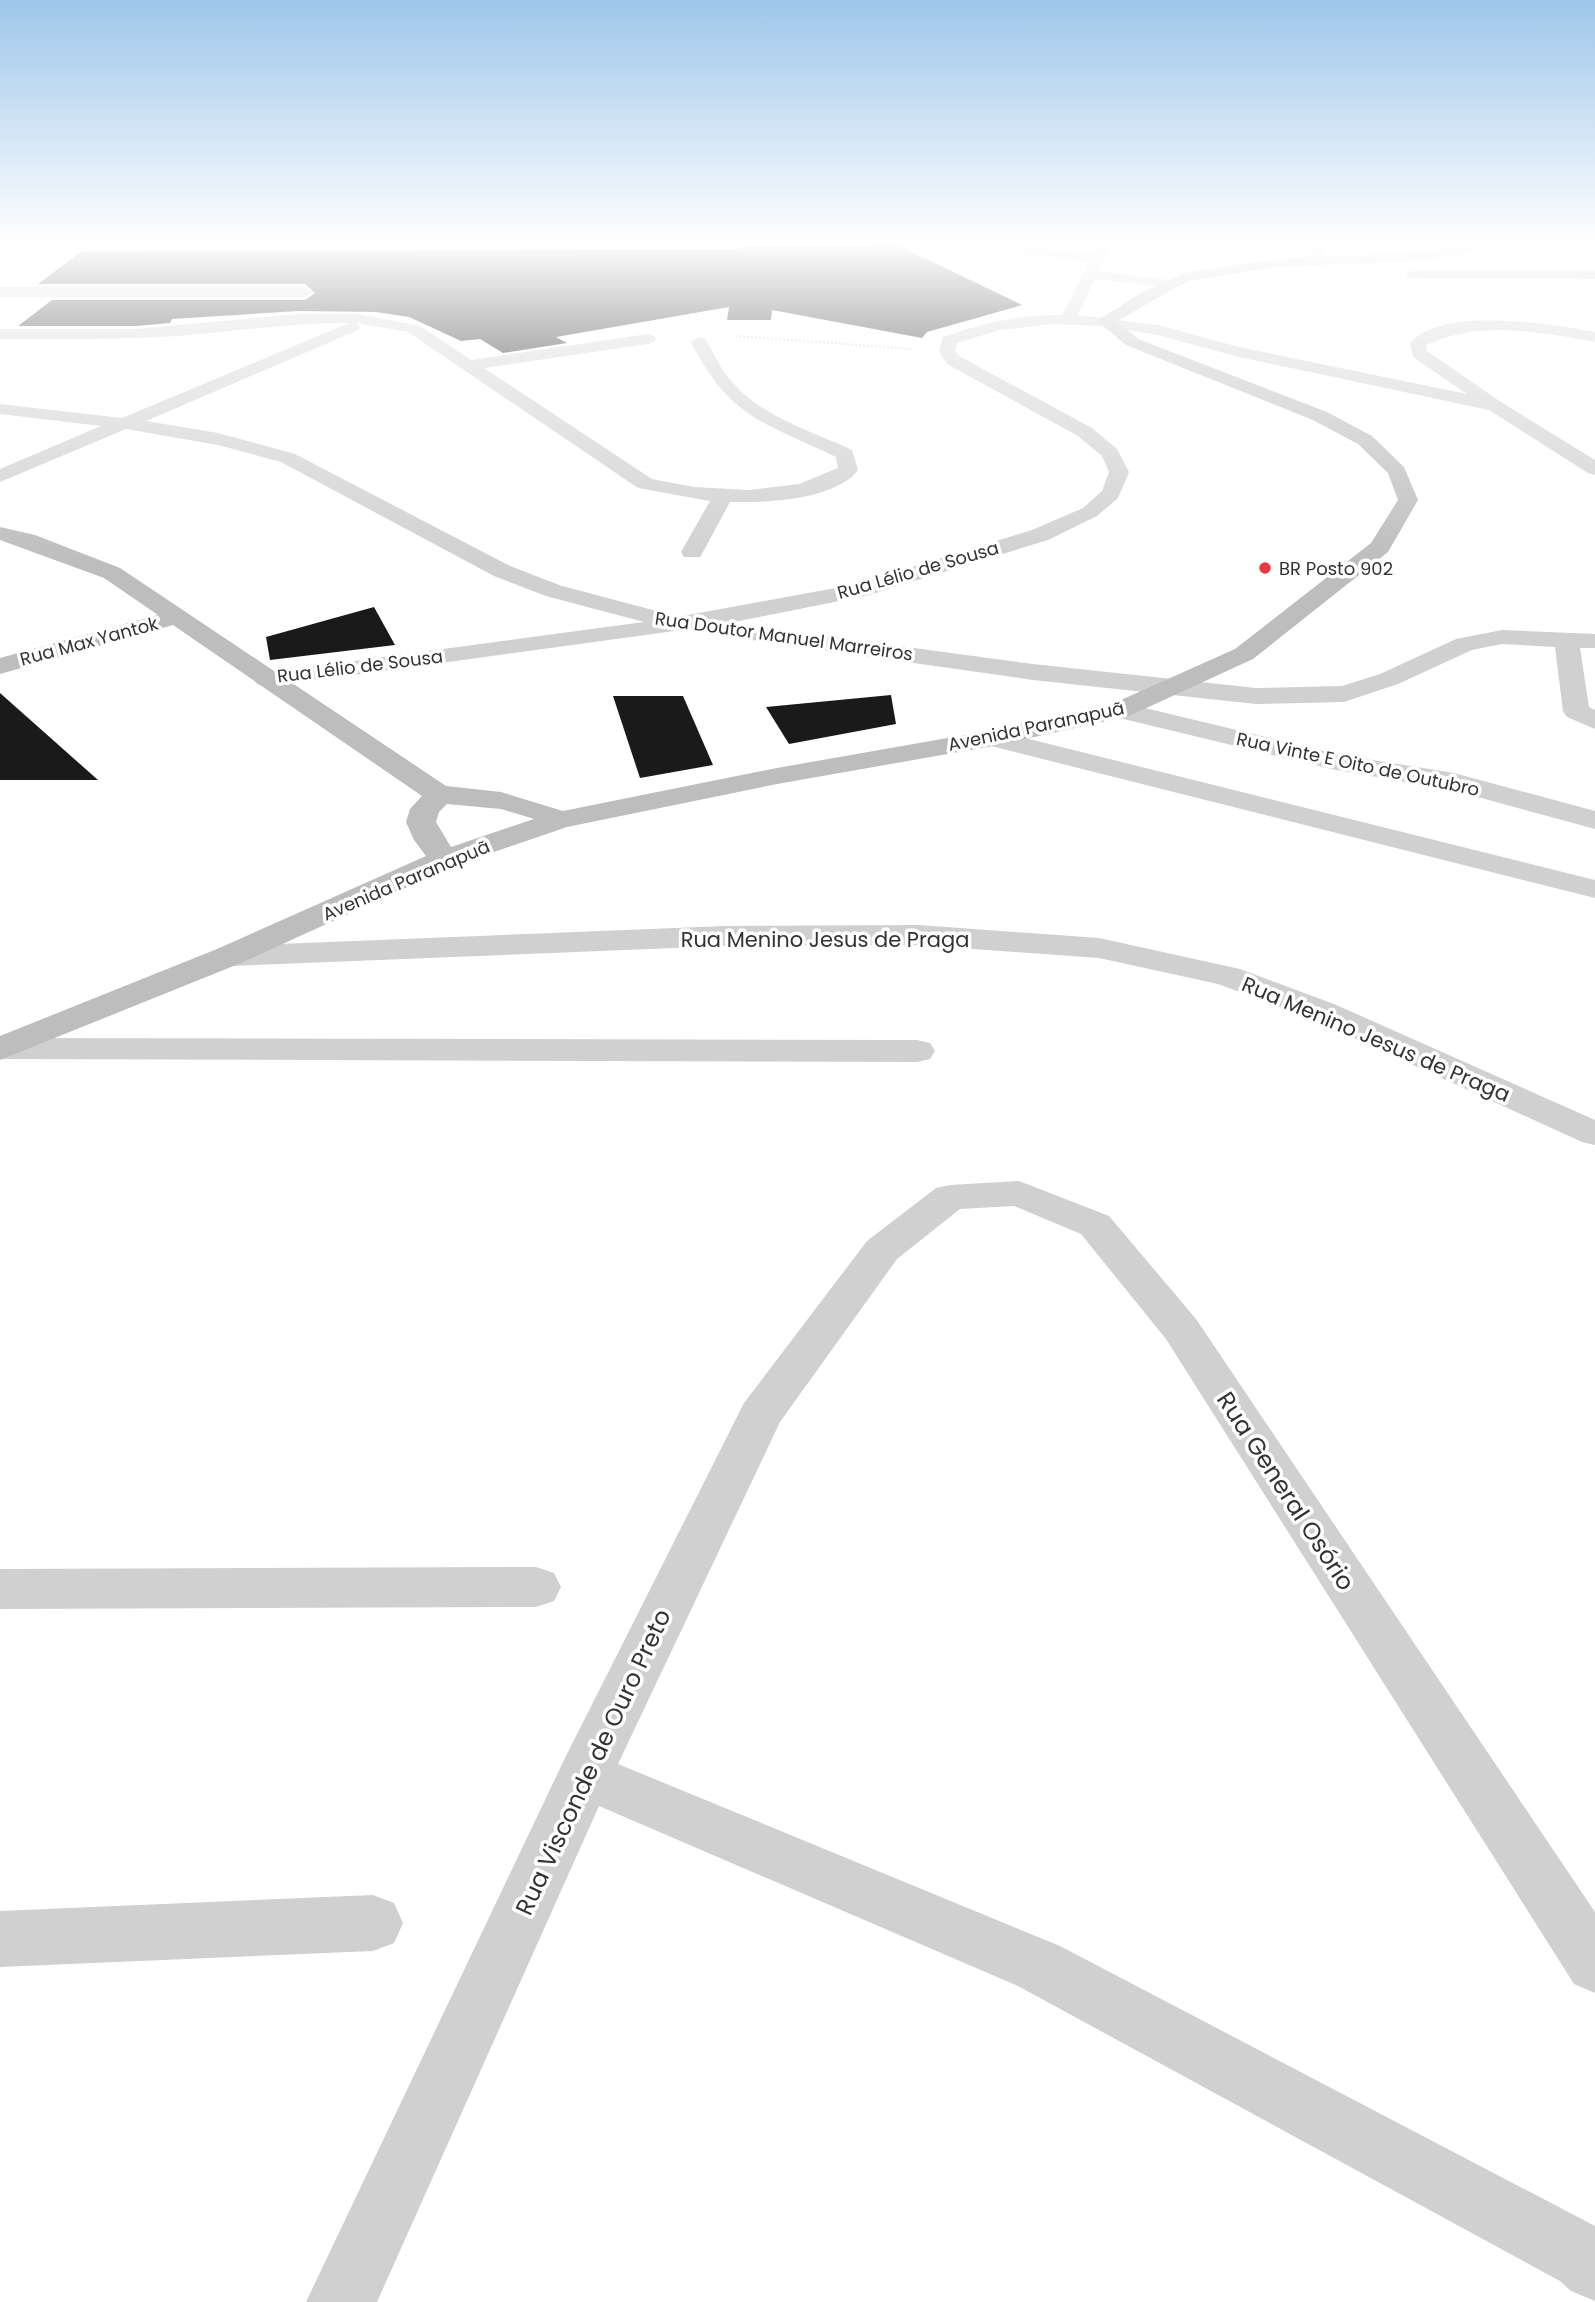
<svg xmlns="http://www.w3.org/2000/svg" width="1595" height="2302" viewBox="0 0 1595 2302" font-family="Poppins,sans-serif">
  <style>
    .building { fill: #1a1a1a }
    .lines { fill: none; stroke-linecap: round; stroke-linejoin: round }
    .path { stroke: #cdcdcd; stroke-width: 2; stroke-dasharray: 2 2; stroke-linecap: butt }
    .street { fill: #d0d0d0; fill-rule: evenodd }
    .secondary { fill: #bdbdbd; fill-rule: evenodd }
    .poi-dot { fill: #e63946; stroke: #fff; stroke-width: 2.5 }
    .labels { text-anchor: middle; dominant-baseline: central; stroke-width: 7; stroke-linejoin: round; paint-order: stroke }
    .far-poi-label { font-size: 18px; fill: #333; stroke: #fff; text-anchor: start }
    .far-street-label { font-size: 18px; fill: #333; stroke: #fff }
    .street-label { font-size: 21px; fill: #333; stroke: #fff }
    .near-street-label { font-size: 24px; fill: #333; stroke: #fff }
  </style>
  <rect width="100%" height="100%" fill="#fff"/>
  <g class="building">
    <path d="M872 242H891L1022 305 927 332 922 338 772 310 771 320H727L729 307 556 337 567 343 503 353 480 339 461 341 409 317 376 312 298 311 172 319 170 323 136 326H18L52 300H305L315 293 305 284H38L82 251 705 249H742L744 246 872 247Z"/>
    <path d="M374 607 395 645 270 660 266 637Z"/>
    <path d="M0 693 98 780H0Z"/>
    <path d="M891 695 896 724 789 744 766 707Z"/>
    <path d="M613 696H683L713 765 640 778Z"/>
  </g>
  <g class="lines">
    <path class="path" d="M735 336 914 349"/>
    <g class="street">
      <path d="M0 242H642L635 246 0 249Z"/>
      <path d="M945 242H985L1093 254 1099 242H1113L1099 271 1169 280 1176 284 1169 288 1095 279 1078 315 1158 325 1239 347 1467 394 1413 357 1410 343C1442 306 1552 324 1595 332V342C1540 332 1479 320 1426 345L1427 351 1501 402 1595 460V475L1588 473 1489 410 1239 357 1158 335 1106 326 1052 324 1000 330 957 343 955 351 959 356 1092 428 1117 449 1129 472 1118 498 1097 516 1048 540 869 595 729 623 1033 664 1256 688 1342 686 1380 674 1456 639 1502 630 1595 634V648H1580L1589 707 1595 710V729L1567 717 1563 711 1555 647 1502 644 1472 650 1398 684 1344 702 1256 704 1033 680 716 635 707 633 704 627 266 687 257 684 253 679 257 674 644 622 546 596 494 576 281 462 218 445 126 429 0 482V469L101 426 0 414V404L122 418 349 323C291 322 235 332 177 336 118 340 59 339 0 339V329H136L298 314H357L420 326 471 360 648 334 654 336 656 339 654 342 648 344 484 368 652 479 694 487 749 490 799 484 838 468 836 457C764 423 729 417 691 342L699 337 705 339C715 354 721 371 734 384 763 417 813 432 852 450L858 470C836 500 764 503 730 502L703 552 700 557H684L681 552 710 501 638 488 408 332 356 323 360 327 358 330 146 421 218 433 295 454 510 566 562 586 668 614 672 618 857 584 1032 530 1083 508 1102 491 1109 472 1102 456 1078 436 947 364 939 351 943 337C982 323 1021 314 1062 315L1089 262 952 246Z"/>
      <path d="M1311 242H1325L1322 264H1312Z"/>
      <path d="M0 287H305L313 292 305 297H0Z"/>
      <path d="M1120 702 1336 754 1454 773 1595 811V829L1452 790 1336 770 1111 716 1107 710 1111 704Z"/>
      <path d="M993 730 1595 880V898L983 744 979 738 983 732Z"/>
      <path d="M919 925 1099 938 1240 969 1334 1004 1595 1120V1145L1582 1142 1310 1018 1218 984 1099 958 919 945 724 946 229 966 217 963 212 956 217 949 229 946 724 926Z"/>
      <path d="M0 1038 917 1040 930 1043 935 1051 930 1059 917 1062 1 1059Z"/>
      <path d="M1019 1181 1109 1216 1196 1319 1595 1912V1993L1574 1984 1166 1339 1081 1234 1014 1206 960 1209 897 1259 780 1422 618 1764 1060 1946 1595 2226V2301L1571 2291 1560 2281 1018 1986 599 1806 377 2302H306L565 1758 744 1403 867 1241 936 1188 950 1185Z"/>
      <path d="M536 1567 554 1573 561 1587 554 1601 536 1607 0 1609V1569Z"/>
      <path d="M373 1895 394 1903 403 1923 394 1943 373 1951 0 1967V1911Z"/>
    </g>
    <g class="secondary">
      <path d="M1478 242H1505L1498 246 1424 260 1276 267 1188 281 1117 321 1138 339 1327 412 1372 436 1404 467 1418 500 1388 552 1253 659 1129 716 993 746 777 784 567 827 456 865 241 963 0 1060V1036L217 949 426 856 414 840 406 822 410 809 422 796 173 625 0 674V658L158 615 104 578 0 540V527L35 535 120 568 446 786 501 792 563 811 777 768 993 730 1112 704 1235 649 1371 543 1398 500 1388 473 1358 444 1313 420 1126 345 1101 324 1099 321 1101 318 1143 292 1184 273 1276 259 1424 252ZM447 804 501 809 534 819 451 847 436 822 439 812Z"/>
      <path d="M1413 271H1595V279L1408 278 1406 275 1408 272Z"/>
    </g>
  </g>
  <linearGradient id="sky" x2="0" y2="1"><stop stop-color="#9ec6ea"/><stop offset="0.43" stop-color="#fff"/><stop offset="1" stop-color="#fff" stop-opacity="0"/></linearGradient>
  <rect width="1595" height="564" fill="url(#sky)"/>
  <circle class="poi-dot" cx="1265" cy="568" r="7"/>
  <g class="labels">
    <g class="far-poi-label">
      <text x="1279" y="568">BR Posto 902</text>
    </g>
    <g class="far-street-label">
      <text transform="translate(918 570) rotate(-16)">Rua Lélio de Sousa</text>
      <text transform="translate(784 636) rotate(8)">Rua Doutor Manuel Marreiros</text>
      <text transform="translate(89 641) rotate(-15)">Rua Max Yantok</text>
      <text transform="translate(360 666) rotate(-7)">Rua Lélio de Sousa</text>
      <text transform="translate(1036 726) rotate(-12)">Avenida Paranapuã</text>
      <text transform="translate(1358 764) rotate(12)">Rua Vinte E Oito de Outubro</text>
      <text transform="translate(406 880) rotate(-23)">Avenida Paranapuã</text>
    </g>
    <g class="street-label">
      <text x="825" y="939">Rua Menino Jesus de Praga</text>
      <text transform="translate(1376 1039) rotate(23)">Rua Menino Jesus de Praga</text>
    </g>
    <g class="near-street-label">
      <text transform="translate(1286 1491) rotate(57)">Rua General Osório</text>
      <text transform="translate(593 1762) rotate(-65)">Rua Visconde de Ouro Preto</text>
    </g>
  </g>
</svg>
